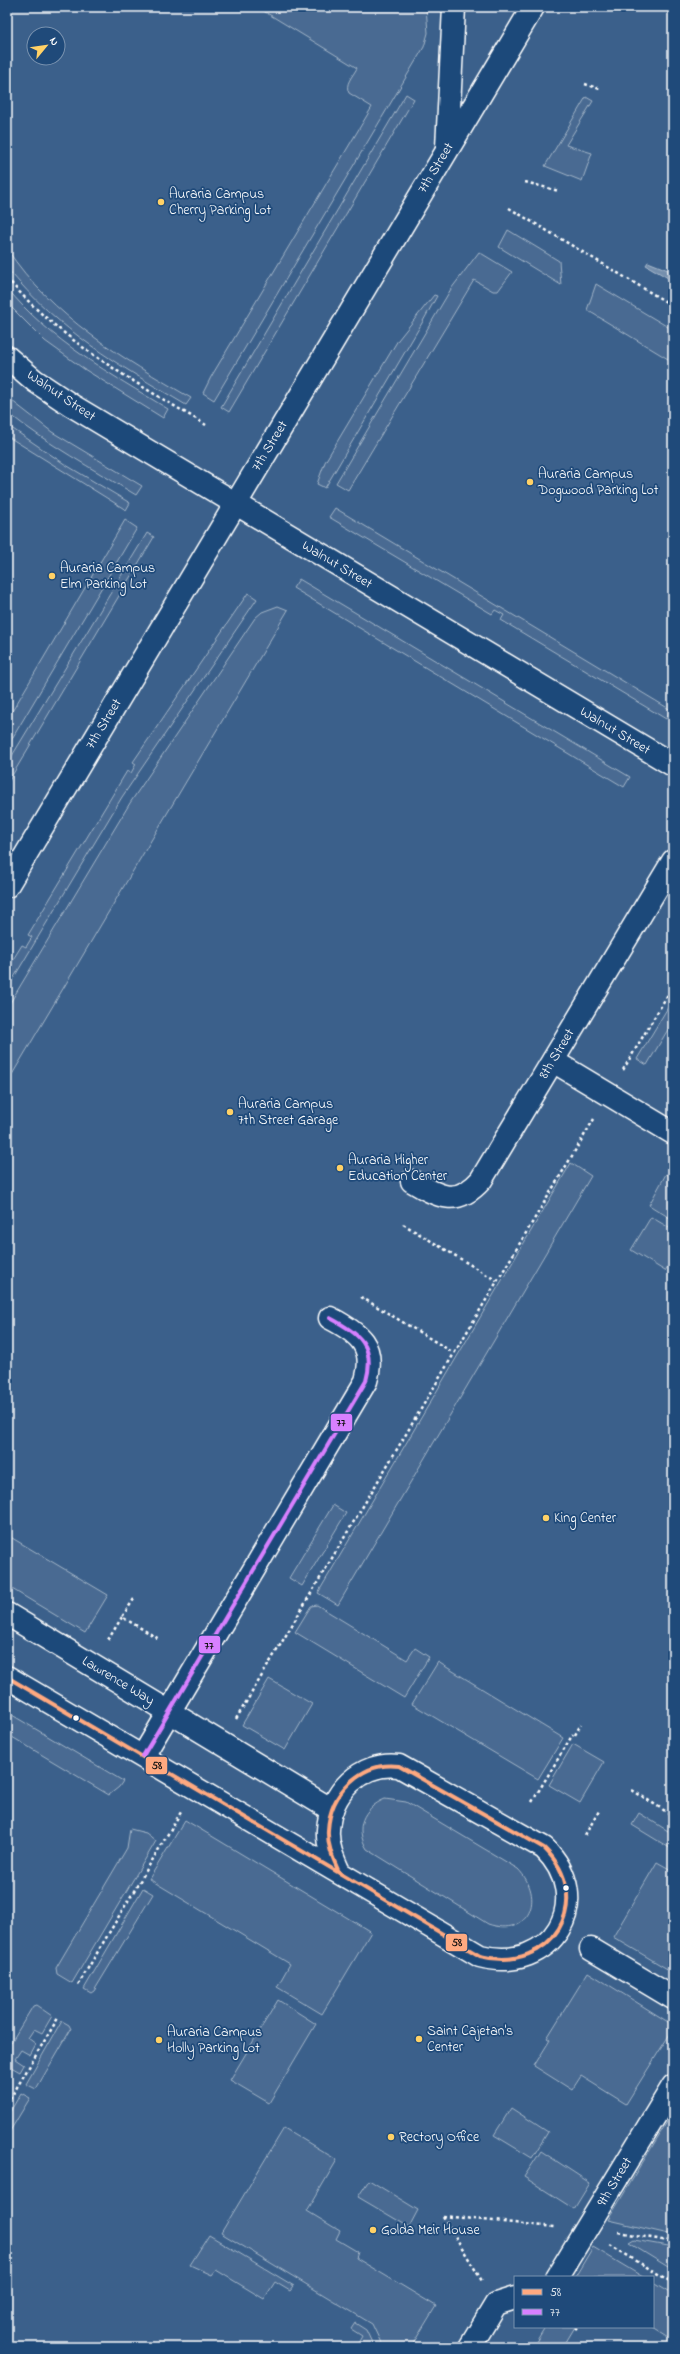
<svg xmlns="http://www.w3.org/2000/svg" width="680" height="2354" viewBox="0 0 680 2354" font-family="'Indie Flower',sans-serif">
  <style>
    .built { fill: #3b618b; fill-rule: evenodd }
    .green { fill: #486b92; stroke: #a4b5c8 }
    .water { fill: #748fad; stroke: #acbcce }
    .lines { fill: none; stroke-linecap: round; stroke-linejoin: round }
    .minor-casing { stroke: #fff; stroke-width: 25 }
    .major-casing { stroke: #fff; stroke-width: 25 }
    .path { stroke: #fff; stroke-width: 2.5; stroke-dasharray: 3 3; stroke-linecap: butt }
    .minor { stroke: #1f4a7a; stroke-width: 22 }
    .major { stroke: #1f4a7a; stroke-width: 22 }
    .bus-1-casing { stroke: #1f4a7a; stroke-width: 7 }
    .bus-2-casing { stroke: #1f4a7a; stroke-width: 7 }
    .bus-1 { stroke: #ffa980; stroke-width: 4 }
    .bus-2 { stroke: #d880ff; stroke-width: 4 }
    .poi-dot { fill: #ffd166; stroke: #1f4a7a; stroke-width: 1.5 }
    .bus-dot { fill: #fff; stroke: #1f4a7a; stroke-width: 1.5 }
    .labels { text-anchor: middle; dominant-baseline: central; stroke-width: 3.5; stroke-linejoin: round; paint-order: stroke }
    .street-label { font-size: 14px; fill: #fff; stroke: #1f4a7a }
    .poi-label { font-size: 14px; fill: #fff; stroke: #1f4a7a; text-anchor: start }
    .line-badge { stroke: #1f4a7a; stroke-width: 1.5 }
    .pale-badge-label { font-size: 11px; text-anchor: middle; font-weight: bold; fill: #111 }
  </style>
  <rect width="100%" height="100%" fill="#2c5582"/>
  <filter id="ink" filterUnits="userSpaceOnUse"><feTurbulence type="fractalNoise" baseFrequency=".025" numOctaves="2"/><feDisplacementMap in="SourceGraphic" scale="8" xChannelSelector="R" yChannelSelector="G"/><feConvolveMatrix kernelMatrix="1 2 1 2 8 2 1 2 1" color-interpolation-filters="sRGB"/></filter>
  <g filter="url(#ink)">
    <path class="built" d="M7 7H673V2347H7ZM34 34H58V58H34ZM515 2277H653V2327H515Z"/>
    <g class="green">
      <path d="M257 7H426L428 33 424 47 214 400 203 393 211 377 372 107 349 93C344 84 353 76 357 68Z"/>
      <path d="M406 94 414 99 229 412 221 407Z"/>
      <path d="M586 97 593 101 566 145 592 153 582 181 545 166Z"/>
      <path d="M508 230 559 261 561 285 499 247Z"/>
      <path d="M7 249C52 317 122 358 191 398L186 405C117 364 60 332 7 268Z"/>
      <path d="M479 252 512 272 498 291H493L474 280 348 490 336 483 451 289Z"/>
      <path d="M596 284 673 330V362L587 310Z"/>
      <path d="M7 288C50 341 111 374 168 409L163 418 84 369 45 341 7 303Z"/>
      <path d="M434 295 437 296 422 323 325 488 317 484 325 462 398 340Z"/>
      <path d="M7 397 52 432 142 486 136 495C93 469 47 444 7 412Z"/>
      <path d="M7 425 66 465 130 503 126 510 7 436Z"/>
      <path d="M335 508 671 710 666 719 501 620 504 615 495 610 492 614 329 517Z"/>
      <path d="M125 520 137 528 7 747V720Z"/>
      <path d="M147 533 154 537 7 784V764Z"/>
      <path d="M299 579 630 777 624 787 293 588Z"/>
      <path d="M248 593 257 599 122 797 7 989V969L22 945 26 947 32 937 28 935 127 771 131 773 136 764 133 762Z"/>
      <path d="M278 606 288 610 7 1083V1008L130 803 255 618 262 612Z"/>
      <path d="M673 999V1021L647 1065 637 1059Z"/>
      <path d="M571 1163 591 1176 338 1605 318 1593Z"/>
      <path d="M666 1174 673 1177V1220L649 1205Z"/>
      <path d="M651 1217 673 1230V1258L665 1271 631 1250Z"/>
      <path d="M333 1505 346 1513 302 1586 289 1578Z"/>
      <path d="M7 1535 108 1595 85 1633 7 1586Z"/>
      <path d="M317 1605 407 1660 415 1648 429 1657 404 1698 295 1632 311 1606Z"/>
      <path d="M438 1662 563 1738 538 1779 412 1704Z"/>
      <path d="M269 1679 312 1704 285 1750 242 1725Z"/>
      <path d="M7 1712 123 1781 119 1787 109 1795 7 1734Z"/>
      <path d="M573 1744 604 1762 580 1803 549 1785Z"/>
      <path d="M385 1799 406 1802 518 1869C546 1898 529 1938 488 1924L367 1849C354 1828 363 1808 385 1799Z"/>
      <path d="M639 1813 673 1834V1850L632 1825Z"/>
      <path d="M185 1820 371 1932 322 2014 277 1987 290 1964 149 1879Z"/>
      <path d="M130 1829 146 1833 156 1841 72 1983 57 1974 56 1968 127 1848Z"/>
      <path d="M657 1862 673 1871V1963L669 1970 613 1937Z"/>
      <path d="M143 1888 153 1894 94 1991 91 1993 84 1989Z"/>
      <path d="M588 1972 673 2025V2029L626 2104 581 2076 572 2090 534 2066 550 2040 547 2038Z"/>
      <path d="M278 2000 316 2024 269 2103 230 2080Z"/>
      <path d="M36 2005 52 2016 42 2033 34 2029 28 2038 36 2044 30 2055 21 2050 15 2059 24 2065 20 2072 11 2067 8 2072 7 2049 33 2006Z"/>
      <path d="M62 2021 69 2025 71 2029 36 2089 26 2084Z"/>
      <path d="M21 2093 30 2098 7 2136V2117Z"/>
      <path d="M511 2108 548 2132 532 2158 494 2135Z"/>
      <path d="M673 2112V2235L608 2220Z"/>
      <path d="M284 2128 337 2160 307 2211 340 2231 336 2239 358 2252 356 2258 436 2306 411 2347H383L372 2324 221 2233Z"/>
      <path d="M541 2151 590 2183 574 2209 524 2177Z"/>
      <path d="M369 2180 418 2210 409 2227 358 2197Z"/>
      <path d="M209 2235 294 2286 290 2291 275 2282 264 2299 216 2270 212 2275 190 2265Z"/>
      <path d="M634 2240 673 2247V2270L629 2243Z"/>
      <path d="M593 2247 643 2277H575Z"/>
      <path d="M653 2283 673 2295V2340L652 2327Z"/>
      <path d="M355 2323 366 2330 374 2347H356L362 2336 351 2329Z"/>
      <path d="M545 2327H575L563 2347H533Z"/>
    </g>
    <path class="water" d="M648 262 673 272V281L646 265Z"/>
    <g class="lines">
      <g class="minor-casing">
        <g id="minor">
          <path d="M7 357 35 381 71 405 673 765"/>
          <path d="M553 1061 673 1133"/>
          <path d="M412 1181C439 1197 457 1207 481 1180L673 861"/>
          <path d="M7 1614 332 1810"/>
          <path d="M7 1677 480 1956C552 1975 597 1900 544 1848L399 1766C361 1761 330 1793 328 1830 327 1845 333 1859 339 1872"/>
          <path d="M143 1756 366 1381C376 1346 359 1333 330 1318"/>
          <path d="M591 1949 673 1998"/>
          <path d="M557 2277 673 2086"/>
          <path d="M470 2347 496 2304 515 2298"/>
        </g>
      </g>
      <g class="major-casing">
        <g id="major">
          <path d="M447 148 454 7"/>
          <path d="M7 886 533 7"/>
        </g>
      </g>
      <g class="path">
        <path d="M585 84 600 89"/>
        <path d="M525 182 559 191"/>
        <path d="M509 208 673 306"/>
        <path d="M7 278C61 342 135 382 206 425"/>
        <path d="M623 1070 673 986"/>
        <path d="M403 1224 497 1281"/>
        <path d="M361 1297 454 1353"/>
        <path d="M134 1599 122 1617 159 1639"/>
        <path d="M108 1640 122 1617"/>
        <path d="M236 1719 594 1119"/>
        <path d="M575 1735 581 1724"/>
        <path d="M632 1790 673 1816"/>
        <path d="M532 1802 573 1734"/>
        <path d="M585 1835 599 1811"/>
        <path d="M78 1985 181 1812"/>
        <path d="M7 2104 58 2018"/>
        <path d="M443 2216 554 2227"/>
        <path d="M443 2216 482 2281"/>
        <path d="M619 2232 673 2242"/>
        <path d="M610 2245 673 2283"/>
        <path d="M575 2327 577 2329"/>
      </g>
      <use href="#minor" class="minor"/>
      <use href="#major" class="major"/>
      <g class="bus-1-casing">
        <path id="bus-1" d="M7 1677 480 1956C552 1975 597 1900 544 1848L399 1766C361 1761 330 1793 328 1830 327 1845 333 1859 339 1872"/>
      </g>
      <g class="bus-2-casing">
        <path id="bus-2" d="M143 1756 366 1381C376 1346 359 1333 330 1318"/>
      </g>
      <use href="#bus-1" class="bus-1"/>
      <use href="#bus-2" class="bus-2"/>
    </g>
  </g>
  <g class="poi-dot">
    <circle cx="161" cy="202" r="4"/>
    <circle cx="530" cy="482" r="4"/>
    <circle cx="52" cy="576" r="4"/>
    <circle cx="230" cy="1112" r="4"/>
    <circle cx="340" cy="1168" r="4"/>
    <circle cx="546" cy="1518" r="4"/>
    <circle cx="419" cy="2039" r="4"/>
    <circle cx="159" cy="2040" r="4"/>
    <circle cx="391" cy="2137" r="4"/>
    <circle cx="373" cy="2230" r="4"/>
  </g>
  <g class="bus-dot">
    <circle cx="76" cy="1718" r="3.5"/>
    <circle cx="566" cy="1888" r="3.5"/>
  </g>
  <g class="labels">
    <g class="street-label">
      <text transform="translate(436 168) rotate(-59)">7th Street</text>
      <text transform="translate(61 396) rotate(34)">Walnut Street</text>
      <text transform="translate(270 446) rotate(-59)">7th Street</text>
      <text transform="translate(337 565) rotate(31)">Walnut Street</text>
      <text transform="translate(104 724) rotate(-59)">7th Street</text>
      <text transform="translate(615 731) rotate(31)">Walnut Street</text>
      <text transform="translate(557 1054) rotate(-59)">8th Street</text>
      <text transform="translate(118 1681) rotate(31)">Lawrence Way</text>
      <text transform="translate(615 2182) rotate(-59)">9th Street</text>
    </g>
    <g class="poi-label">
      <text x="169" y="194">Auraria Campus<tspan x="169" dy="16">Cherry Parking Lot</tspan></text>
      <text x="538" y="474">Auraria Campus<tspan x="538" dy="16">Dogwood Parking Lot</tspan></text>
      <text x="60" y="568">Auraria Campus<tspan x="60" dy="16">Elm Parking Lot</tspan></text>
      <text x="238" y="1104">Auraria Campus<tspan x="238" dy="16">7th Street Garage</tspan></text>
      <text x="348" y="1160">Auraria Higher<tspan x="348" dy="16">Education Center</tspan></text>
      <text x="554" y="1518">King Center</text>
      <text x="427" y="2031">Saint Cajetan's<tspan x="427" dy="16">Center</tspan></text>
      <text x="167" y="2032">Auraria Campus<tspan x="167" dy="16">Holly Parking Lot</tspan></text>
      <text x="399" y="2137">Rectory Office</text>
      <text x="381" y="2230">Golda Meir House</text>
    </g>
  </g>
  <g class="line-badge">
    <rect x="330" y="1413" width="23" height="19" rx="4" fill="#d880ff"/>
    <rect x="198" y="1635" width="23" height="19" rx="4" fill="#d880ff"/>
    <rect x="145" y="1756" width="23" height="19" rx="4" fill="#ffa980"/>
    <rect x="445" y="1933" width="23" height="19" rx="4" fill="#ffa980"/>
  </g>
  <g class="pale-badge-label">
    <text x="341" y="1426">77</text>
    <text x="209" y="1649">77</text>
    <text x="157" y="1769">58</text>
    <text x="457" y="1946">58</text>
  </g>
  <rect width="680" height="2354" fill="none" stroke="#1f4a7a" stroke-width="24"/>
  <rect x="12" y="12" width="656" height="2330" fill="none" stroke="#fff" stroke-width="1.5" filter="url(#ink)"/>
  <rect x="514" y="2276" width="140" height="52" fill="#1f4a7a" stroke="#7992af"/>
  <rect x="522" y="2289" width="20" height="6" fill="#ffa980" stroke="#7992af"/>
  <text x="550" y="2296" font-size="12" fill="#ffffff">58</text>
  <rect x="522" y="2309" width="20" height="6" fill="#d880ff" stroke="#7992af"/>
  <text x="550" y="2316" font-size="12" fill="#ffffff">77</text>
  <g transform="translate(46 46) rotate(61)"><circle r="19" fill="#1f4a7a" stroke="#7992af"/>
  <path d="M0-3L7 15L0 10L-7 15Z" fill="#ffd166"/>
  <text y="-6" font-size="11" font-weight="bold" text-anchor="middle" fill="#ffffff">N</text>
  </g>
</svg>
